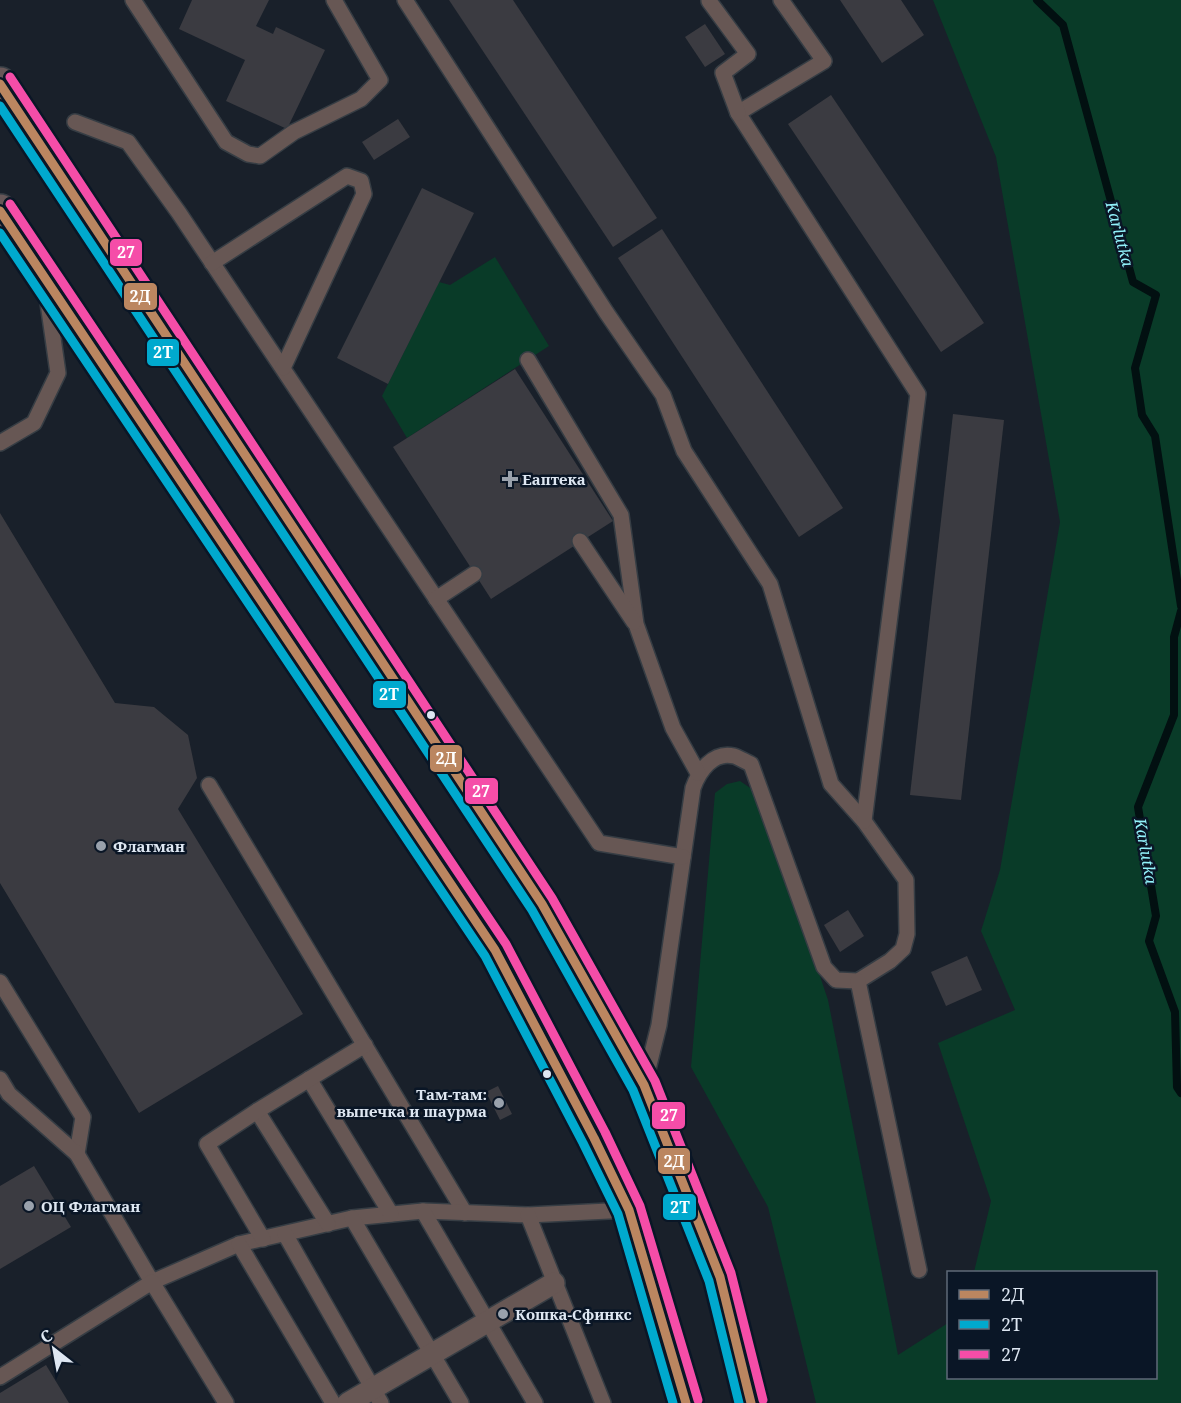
<svg xmlns="http://www.w3.org/2000/svg" width="1181" height="1403" viewBox="0 0 1181 1403" font-family="'Noto Serif',serif">
  <style>
    .green { fill: #093b28 }
    .lines { fill: none; stroke-linecap: round; stroke-linejoin: round }
    .stream { stroke: #021011; stroke-width: 8 }
    .building { fill: #3b3b41 }
    .service-casing { stroke: #363d44; stroke-width: 18 }
    .pedestrian-casing { stroke: #363d44; stroke-width: 24 }
    .primary-casing { stroke: #363d44; stroke-width: 36 }
    .service { stroke: #675754; stroke-width: 15 }
    .pedestrian { stroke: #675754; stroke-width: 21 }
    .primary { stroke: #675758; stroke-width: 33 }
    .bus-1-casing { stroke: #0a1626; stroke-width: 14 }
    .bus-2-casing { stroke: #0a1626; stroke-width: 14 }
    .bus-3-casing { stroke: #0a1626; stroke-width: 14 }
    .bus-1 { stroke: #bb8660; stroke-width: 9 }
    .bus-2 { stroke: #00a9ce; stroke-width: 9 }
    .bus-3 { stroke: #f54da8; stroke-width: 9 }
    .poi-dot { fill: #99a1ac; stroke: #0a1626; stroke-width: 2 }
    .bus-dot { fill: #dee7f2; stroke: #0a1626; stroke-width: 2 }
    .labels { text-anchor: middle; dominant-baseline: central; stroke-width: 5; stroke-linejoin: round; paint-order: stroke }
    .poi-label { font-size: 15px; font-weight: bold; fill: #dee7f2; stroke: #0a1626; text-anchor: start }
    .water-label { font-size: 16px; font-style: italic; fill: #92f2fb; stroke: #0a1626 }
    .line-badge { stroke: #0a1626; stroke-width: 2 }
    .badge-label { font-size: 16px; text-anchor: middle; font-weight: bold; fill: #fff }
  </style>
  <rect width="100%" height="100%" fill="#19202a"/>
  <g class="green">
    <path d="M933 0H1181V1403H816L768 1207 691 1067 715 793 727 784 740 781 759 794 828 1000 898 1355 948 1323V1378H1156V1272H974L991 1201 938 1043 1015 1010 981 931 1000 870 1060 522 996 157Z"/>
    <path d="M495 257 549 346 407 438 382 396 439 282 450 285Z"/>
  </g>
  <g class="lines">
    <g class="stream">
      <path d="M1037 0 1063 25 1133 282 1156 295 1135 368 1142 415 1155 436 1181 606"/>
      <path d="M1181 611 1174 637V715L1138 807 1156 916 1149 941 1175 1012 1177 1087 1181 1093"/>
    </g>
  </g>
  <g class="building">
    <path d="M192 0H269L256 26 273 34 276 27 325 50 287 129 226 101 245 60 179 29Z"/>
    <path d="M449 0H513L657 218 613 247Z"/>
    <path d="M840 0H901L924 35 882 63Z"/>
    <path d="M705 24 725 54 705 67 685 37Z"/>
    <path d="M831 95 984 323 941 352 788 124Z"/>
    <path d="M398 119 410 137 374 160 362 142Z"/>
    <path d="M422 188 474 213 388 384 337 358Z"/>
    <path d="M662 229 843 508 799 537 618 258Z"/>
    <path d="M515 369 613 521 491 599 393 447Z"/>
    <path d="M953 414 1004 420 961 800 910 795Z"/>
    <path d="M0 513 115 703 154 707 188 735 197 778 178 809 303 1014 139 1113 0 883Z"/>
    <path d="M848 910 864 936 840 952 824 925Z"/>
    <path d="M967 956 982 990 946 1006 931 972Z"/>
    <path d="M498 1086 512 1114 500 1120 486 1092Z"/>
    <path d="M34 1166 71 1227 0 1269V1186Z"/>
    <path d="M46 1365 69 1403H0V1393Z"/>
  </g>
  <g class="lines">
    <g class="service-casing">
      <g id="service">
        <path d="M133 0 226 142 248 154 260 156 294 132 361 99 380 80 334 0"/>
        <path d="M405 0 606 312 663 395 684 451 770 584 831 784 864 821 906 880 907 934 903 949 890 961 858 981 836 980 824 967 751 764C746 762 740 758 734 756 713 751 699 771 693 788L659 1025 645 1081"/>
        <path d="M781 0 824 61 738 113 918 394 864 821"/>
        <path d="M709 1 748 54 723 73 738 113"/>
        <path d="M75 122 128 142 179 213 599 843 683 857"/>
        <path d="M212 263 347 176 361 181 364 194 283 368"/>
        <path d="M528 360 621 515 636 624 673 728 698 773"/>
        <path d="M0 443 34 423 58 373 47 296"/>
        <path d="M580 541 634 622"/>
        <path d="M436 599 474 574"/>
        <path d="M209 785 465 1213"/>
        <path d="M858 981 919 1270"/>
        <path d="M0 982 83 1117 77 1154"/>
        <path d="M0 1079 9 1094 77 1154 152 1282 239 1244 352 1218 423 1211 528 1215 629 1210"/>
        <path d="M309 1079 391 1214"/>
        <path d="M257 1111 328 1224"/>
        <path d="M423 1211 535 1403"/>
        <path d="M528 1215 603 1403"/>
        <path d="M352 1218 461 1403"/>
        <path d="M285 1234 381 1403"/>
        <path d="M263 1239 207 1144 257 1111 365 1045"/>
        <path d="M239 1244 333 1403"/>
        <path d="M0 1377 152 1282 226 1403"/>
      </g>
    </g>
    <g class="pedestrian-casing">
      <path id="pedestrian" d="M348 1403 554 1283"/>
    </g>
    <g class="primary-casing">
      <g id="primary">
        <path d="M0 84 542 904 644 1085 720 1277 751 1403"/>
        <path d="M0 211 495 950 594 1138 629 1210 686 1403"/>
      </g>
    </g>
    <use href="#service" class="service"/>
    <use href="#pedestrian" class="pedestrian"/>
    <use href="#primary" class="primary"/>
    <g class="bus-1-casing">
      <g id="bus-1">
        <path d="M0 84 542 904 644 1085 720 1277 751 1403"/>
        <path d="M0 211 495 950 594 1138 629 1210 686 1403"/>
      </g>
    </g>
    <g class="bus-2-casing">
      <g id="bus-2">
        <path d="M0 106 532 910 633 1090 709 1281 739 1403"/>
        <path d="M0 233 485 956 583 1143 618 1214 673 1403"/>
      </g>
    </g>
    <g class="bus-3-casing">
      <g id="bus-3">
        <path d="M10 77 552 898 655 1081 731 1273 763 1400"/>
        <path d="M10 204 506 944 605 1132 640 1206 698 1400"/>
      </g>
    </g>
    <use href="#bus-1" class="bus-1"/>
    <use href="#bus-2" class="bus-2"/>
    <use href="#bus-3" class="bus-3"/>
  </g>
  <g class="poi-dot">
    <path d="M507 470h6v6h6v6h-6v6h-6v-6h-6v-6h6z"/>
    <circle cx="101" cy="846" r="6"/>
    <circle cx="499" cy="1103" r="6"/>
    <circle cx="29" cy="1206" r="6"/>
    <circle cx="503" cy="1314" r="6"/>
  </g>
  <g class="bus-dot">
    <circle cx="431" cy="715" r="5"/>
    <circle cx="547" cy="1074" r="5"/>
  </g>
  <g class="labels">
    <g class="poi-label">
      <text x="522" y="479">Еаптека</text>
      <text x="113" y="846">Флагман</text>
      <text x="487" y="1094" text-anchor="end">Там-там:<tspan x="487" dy="17">выпечка и шаурма</tspan></text>
      <text x="41" y="1206">ОЦ Флагман</text>
      <text x="515" y="1314">Кошка-Сфинкс</text>
    </g>
    <g class="water-label">
      <text transform="translate(1120 234) rotate(75)">Karlutka</text>
      <text transform="translate(1146 851) rotate(80)">Karlutka</text>
    </g>
  </g>
  <g class="line-badge">
    <rect x="109" y="238" width="34" height="29" rx="6" fill="#f54da8"/>
    <rect x="123" y="282" width="35" height="29" rx="6" fill="#bb8660"/>
    <rect x="146" y="338" width="34" height="29" rx="6" fill="#00a9ce"/>
    <rect x="372" y="680" width="35" height="29" rx="6" fill="#00a9ce"/>
    <rect x="429" y="744" width="34" height="29" rx="6" fill="#bb8660"/>
    <rect x="464" y="777" width="35" height="28" rx="6" fill="#f54da8"/>
    <rect x="651" y="1101" width="35" height="29" rx="6" fill="#f54da8"/>
    <rect x="657" y="1147" width="34" height="28" rx="6" fill="#bb8660"/>
    <rect x="662" y="1193" width="35" height="28" rx="6" fill="#00a9ce"/>
  </g>
  <g class="badge-label">
    <text x="126" y="258">27</text>
    <text x="140" y="302">2Д</text>
    <text x="163" y="358">2Т</text>
    <text x="389" y="700">2Т</text>
    <text x="446" y="764">2Д</text>
    <text x="481" y="797">27</text>
    <text x="669" y="1121">27</text>
    <text x="674" y="1167">2Д</text>
    <text x="680" y="1213">2Т</text>
  </g>
  <rect x="947" y="1271" width="210" height="108" fill="#0a1626" stroke="#5f6a78" stroke-width="1.5"/>
  <rect x="959" y="1290" width="30" height="9" fill="#bb8660" stroke="#5f6a78" stroke-width="1.5"/>
  <text x="1001" y="1301" font-size="18" fill="#dee7f2">2Д</text>
  <rect x="959" y="1320" width="30" height="9" fill="#00a9ce" stroke="#5f6a78" stroke-width="1.5"/>
  <text x="1001" y="1331" font-size="18" fill="#dee7f2">2Т</text>
  <rect x="959" y="1350" width="30" height="9" fill="#f54da8" stroke="#5f6a78" stroke-width="1.5"/>
  <text x="1001" y="1361" font-size="18" fill="#dee7f2">27</text>
  <g transform="translate(54 1349) rotate(329)" stroke="#0a1626" stroke-width="4.5" paint-order="stroke">
  <path d="M0-4.5L10 22L0 15L-10 22Z" fill="#dee7f2"/>
  <text y="-9" font-size="16" font-weight="bold" text-anchor="middle" fill="#dee7f2">С</text>
  </g>
</svg>
